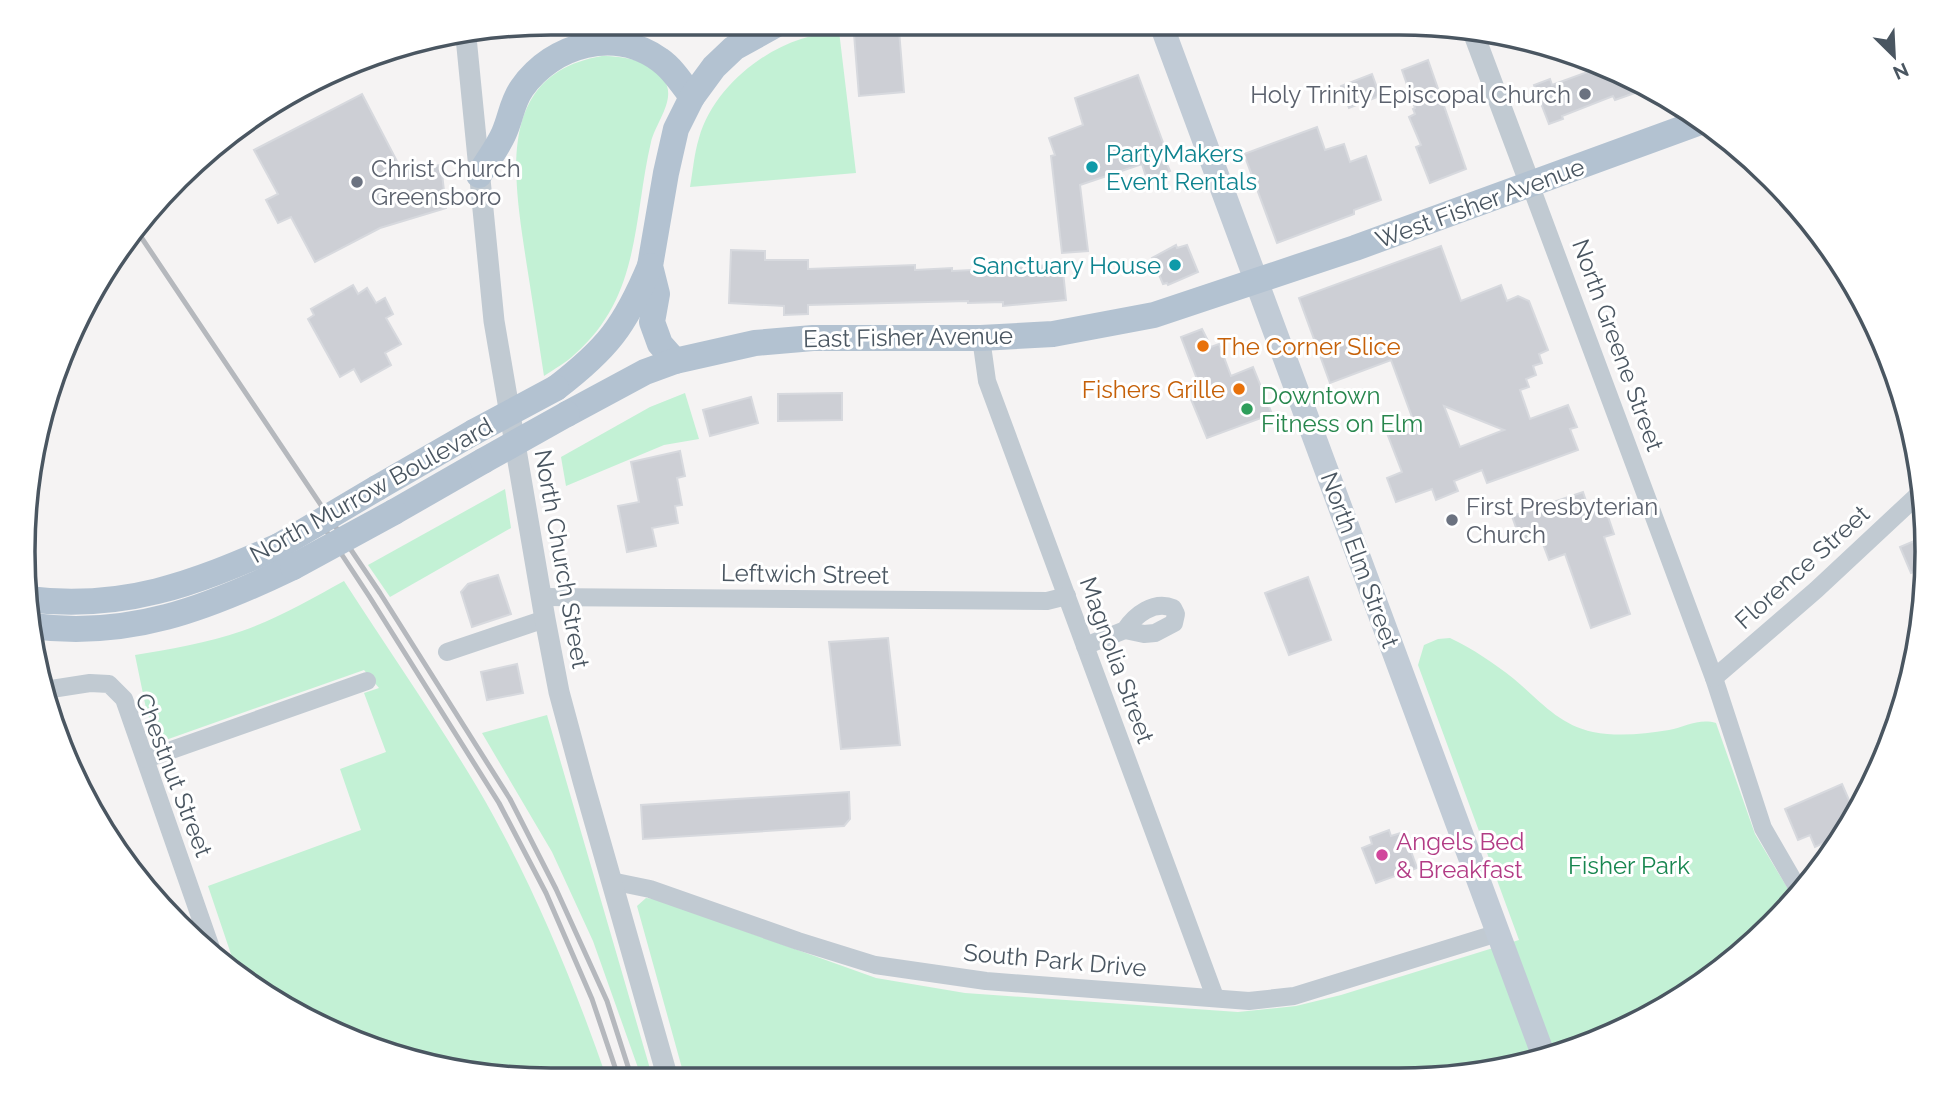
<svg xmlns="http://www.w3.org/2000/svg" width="1950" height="1103" viewBox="0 0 1950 1103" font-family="Raleway,sans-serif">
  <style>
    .green { fill: #c3f1d5 }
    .building { fill: #cdcfd5; stroke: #d7d9de; stroke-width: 2; fill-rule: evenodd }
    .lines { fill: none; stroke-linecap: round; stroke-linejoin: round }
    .minor { stroke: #c1cad2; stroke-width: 18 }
    .tertiary { stroke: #c1cad2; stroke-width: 21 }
    .secondary { stroke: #c1cbd6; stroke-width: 24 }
    .primary { stroke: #b3c2d1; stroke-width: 26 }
    .rail { stroke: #b5b8bd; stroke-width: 5 }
    .primary-bridge { stroke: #b3c2d1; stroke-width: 26 }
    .worship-dot { fill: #6b7280; stroke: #fff; stroke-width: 2.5 }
    .culture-dot { fill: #0f9aa8; stroke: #fff; stroke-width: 2.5 }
    .food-dot { fill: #e8710a; stroke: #fff; stroke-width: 2.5 }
    .leisure-dot { fill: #2e9e5b; stroke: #fff; stroke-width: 2.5 }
    .hotel-dot { fill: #d1479c; stroke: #fff; stroke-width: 2.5 }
    .labels { text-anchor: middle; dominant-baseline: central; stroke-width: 6; stroke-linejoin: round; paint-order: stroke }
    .worship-label { font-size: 24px; fill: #5b616d; stroke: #fff; text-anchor: start }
    .culture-label { font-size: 24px; fill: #0d838f; stroke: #fff; text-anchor: start }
    .street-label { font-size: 24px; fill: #4a5661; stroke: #fff }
    .food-label { font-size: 24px; fill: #c56008; stroke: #fff; text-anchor: start }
    .leisure-label { font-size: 24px; fill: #27864d; stroke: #fff; text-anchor: start }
    .hotel-label { font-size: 24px; fill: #b23c85; stroke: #fff; text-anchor: start }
    .park-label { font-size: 24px; fill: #17864f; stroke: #fff }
    .rim { fill: none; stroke: #4a5661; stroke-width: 3.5 }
  </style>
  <rect width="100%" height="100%" fill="#f5f3f3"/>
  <g class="green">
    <path d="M839 31 856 173 690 187C693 171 694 154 699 138 712 92 757 53 801 39 813 35 826 33 839 31Z"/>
    <path d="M602 56C625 56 658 61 667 86 673 103 655 125 651 142 633 219 641 296 575 354 566 363 554 369 544 376 538 337 532 298 526 260 514 179 494 74 602 56Z"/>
    <path d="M685 393 699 439 664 445 566 486 561 457 650 407Z"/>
    <path d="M505 489 511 528 390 597 368 565Z"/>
    <path d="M344 581C388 649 435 717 477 787 531 879 572 978 607 1079H517L381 1052 258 991 237 972 208 886 361 830 340 769 386 752 364 693 379 688 364 670 160 742 147 713 135 655C171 649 207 643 242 631 277 619 311 599 344 581Z"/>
    <path d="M1450 638C1473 649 1494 663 1514 679 1539 700 1559 725 1593 732 1618 737 1644 734 1669 730 1685 727 1699 718 1716 723L1755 834 1794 899 1772 926 1663 1009 1568 1052 1433 1079H685L637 906 646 898 655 899 876 978 965 993 1238 1012 1296 1006 1341 995 1519 940 1418 665 1424 645 1438 639Z"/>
    <path d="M547 715 653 1079H642L593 941 552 852 482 733Z"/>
  </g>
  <g class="building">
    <path d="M899 30 904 92 859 96 854 34Z"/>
    <path d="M1428 60 1466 169 1430 183 1416 147 1421 145 1409 117 1415 114 1413 109 1415 108 1402 70Z"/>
    <path d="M1601 67 1646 89 1615 100 1613 96 1562 116 1563 119 1549 124 1534 85 1550 79 1552 85Z"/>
    <path d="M1372 74 1380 96 1349 108 1341 86Z"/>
    <path d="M1138 75 1165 148 1163 155 1170 171 1147 180 1142 164 1080 185 1088 251 1062 253 1051 156 1055 155 1049 138 1083 125 1075 98Z"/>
    <path d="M362 94 402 171 441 165 446 208 380 228 315 262 291 217 278 223 266 200 278 194 254 150Z"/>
    <path d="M1317 127 1325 150 1344 144 1350 162 1366 156 1381 200 1354 210V214L1277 243 1244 154Z"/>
    <path d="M1176 245 1177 248 1187 245 1198 272 1168 285 1167 283 1163 284 1152 258Z"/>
    <path d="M1441 246 1461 301 1501 285 1507 301 1518 296 1529 301 1548 350 1539 354 1542 363 1533 366 1536 375 1526 379 1529 387 1520 390 1530 419 1568 405 1577 427 1570 429 1578 450 1487 483 1482 470 1454 481 1458 491 1436 500 1432 489 1396 502 1387 478 1402 472 1385 428 1412 417 1391 360 1330 383 1299 298ZM1444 406 1504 430 1460 447Z"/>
    <path d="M731 250 765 251V260H808V269L915 265V270L952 268V271L1034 267 1062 262 1066 300 1003 306V302L968 303V301L808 305V314L784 315V306L729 303Z"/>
    <path d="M353 285 358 294 367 288 376 303 385 298 393 314 386 318 401 344 385 353 391 365 361 382 354 369 340 377 308 319 314 315 311 309Z"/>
    <path d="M1202 329 1211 347 1219 344 1231 376 1253 367 1272 414 1207 438 1188 392 1200 387 1181 337Z"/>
    <path d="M842 393V420L778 421V394Z"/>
    <path d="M751 397 758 423 710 436 703 410Z"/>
    <path d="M680 451 685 476 677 478 682 505 675 506 678 523 652 528 656 546 627 552 618 506 639 502 631 462Z"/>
    <path d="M1583 492 1588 507 1603 502 1614 534 1604 537 1630 614 1591 628 1565 554 1549 560 1540 536 1521 542 1512 516Z"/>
    <path d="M1926 536V567L1911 573 1900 547Z"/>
    <path d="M498 575 511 614 472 627 461 592 468 584Z"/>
    <path d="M1308 577 1331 640 1289 655 1265 593Z"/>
    <path d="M888 638 900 745 841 749 829 642Z"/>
    <path d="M517 664 523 693 487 700 481 672Z"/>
    <path d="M1842 784 1855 814 1844 834 1815 847 1810 835 1798 840 1785 809Z"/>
    <path d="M849 792 850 819 844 826 643 839 641 805Z"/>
    <path d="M1389 830 1391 836 1404 832 1417 868 1376 883 1362 848 1372 844 1370 837Z"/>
  </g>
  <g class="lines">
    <g class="minor">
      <path d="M1530 184 1714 678 1763 828 1800 892"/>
      <path d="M981 338 987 381 1215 997"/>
      <path d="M542 597 1047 601 1067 596"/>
      <path d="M1085 646 1125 630 1144 634 1155 633 1174 623 1176 614 1173 608C1154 600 1135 615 1125 630"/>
      <path d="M447 652 545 619"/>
      <path d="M1714 678 1816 590 1921 492"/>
      <path d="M45 690 90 683 109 684 124 699 211 948"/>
      <path d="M146 759 367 681"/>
      <path d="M611 881 650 889 798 941 875 965 986 981 1249 1001 1294 996 1498 933"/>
    </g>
    <g class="tertiary">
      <path d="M1473 32 1530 184"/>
      <path d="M466 37 494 321 545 619 559 692 583 781 668 1079"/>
    </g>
    <path class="secondary" d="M1161 24 1544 1057"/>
    <g class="primary">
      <path d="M479 175C487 161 498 147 504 133 511 117 512 102 522 88 553 44 615 27 660 60 673 69 682 84 692 97"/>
      <path d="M675 361 660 344 652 322 657 294 650 266 666 173 676 129 692 97 714 67 734 48 779 23"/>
      <path d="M556 388C607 349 625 326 650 266"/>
      <path d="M567 414 645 372 675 361 755 343 813 338H981L1053 334 1154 315 1355 248 1703 121"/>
      <path d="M377 488 474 432"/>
      <path d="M394 512 483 461"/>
      <path d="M27 599C123 611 193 584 279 546"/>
      <path d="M32 626C129 639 208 608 293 567"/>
    </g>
    <g class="rail">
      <path d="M137 231 380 593 510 799 556 889 607 1001 632 1079"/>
      <path d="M323 526 369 596 499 803 546 893 592 999 619 1079"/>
    </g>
    <g class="primary-bridge">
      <path d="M474 432 556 388"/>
      <path d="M483 461 567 414"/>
      <path d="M279 546 377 488"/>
      <path d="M293 567 394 512"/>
    </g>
  </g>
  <g class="worship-dot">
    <circle cx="1585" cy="94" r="7"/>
    <circle cx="357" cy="182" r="7"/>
    <circle cx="1452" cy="520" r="7"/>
  </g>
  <g class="culture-dot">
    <circle cx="1092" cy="167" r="7"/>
    <circle cx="1175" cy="265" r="7"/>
  </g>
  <g class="food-dot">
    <circle cx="1203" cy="346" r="7"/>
    <circle cx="1239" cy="389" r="7"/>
  </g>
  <circle class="leisure-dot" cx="1247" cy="409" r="7"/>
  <circle class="hotel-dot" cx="1382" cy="855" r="7"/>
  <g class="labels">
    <g class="worship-label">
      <text x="1571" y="94" text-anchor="end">Holy Trinity Episcopal Church</text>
      <text x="371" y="168">Christ Church<tspan x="371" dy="28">Greensboro</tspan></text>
      <text x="1466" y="506">First Presbyterian<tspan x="1466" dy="28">Church</tspan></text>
    </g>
    <g class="culture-label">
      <text x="1106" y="153">PartyMakers<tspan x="1106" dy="28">Event Rentals</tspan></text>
      <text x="1161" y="265" text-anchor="end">Sanctuary House</text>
    </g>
    <g class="street-label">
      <text transform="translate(1480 203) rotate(-20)">West Fisher Avenue</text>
      <text transform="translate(908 337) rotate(-1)">East Fisher Avenue</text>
      <text transform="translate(1618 345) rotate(70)">North Greene Street</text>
      <text transform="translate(371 490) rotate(-29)">North Murrow Boulevard</text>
      <text transform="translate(562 559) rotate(80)">North Church Street</text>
      <text transform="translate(1360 560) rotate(70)">North Elm Street</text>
      <text transform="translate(1802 567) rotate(-42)">Florence Street</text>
      <text transform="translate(805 574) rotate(1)">Leftwich Street</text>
      <text transform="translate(1117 660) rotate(70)">Magnolia Street</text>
      <text transform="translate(174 775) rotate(69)">Chestnut Street</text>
      <text transform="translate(1055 960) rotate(5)">South Park Drive</text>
    </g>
    <g class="food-label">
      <text x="1217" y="346">The Corner Slice</text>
      <text x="1225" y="389" text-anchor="end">Fishers Grille</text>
    </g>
    <g class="leisure-label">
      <text x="1261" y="395">Downtown<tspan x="1261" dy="28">Fitness on Elm</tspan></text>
    </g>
    <g class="hotel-label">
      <text x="1396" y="841">Angels Bed<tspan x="1396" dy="28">&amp; Breakfast</tspan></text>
    </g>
    <g class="park-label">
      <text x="1629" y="865">Fisher Park</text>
    </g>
  </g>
  <path d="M0 0H1950V1103H0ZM551 35H1399A516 516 0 0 1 1915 551V552A516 516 0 0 1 1399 1068H551A516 516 0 0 1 35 552V551A516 516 0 0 1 551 35Z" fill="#fff" fill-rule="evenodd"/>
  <path class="rim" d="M551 35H1399A516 516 0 0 1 1915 551V552A516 516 0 0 1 1399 1068H551A516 516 0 0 1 35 552V551A516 516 0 0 1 551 35Z"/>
  <g transform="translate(1894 56) rotate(156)" stroke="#ffffff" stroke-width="5" paint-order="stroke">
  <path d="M0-5L12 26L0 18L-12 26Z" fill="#4a5661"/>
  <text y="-10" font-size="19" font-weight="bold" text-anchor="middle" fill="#4a5661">N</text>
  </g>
</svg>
